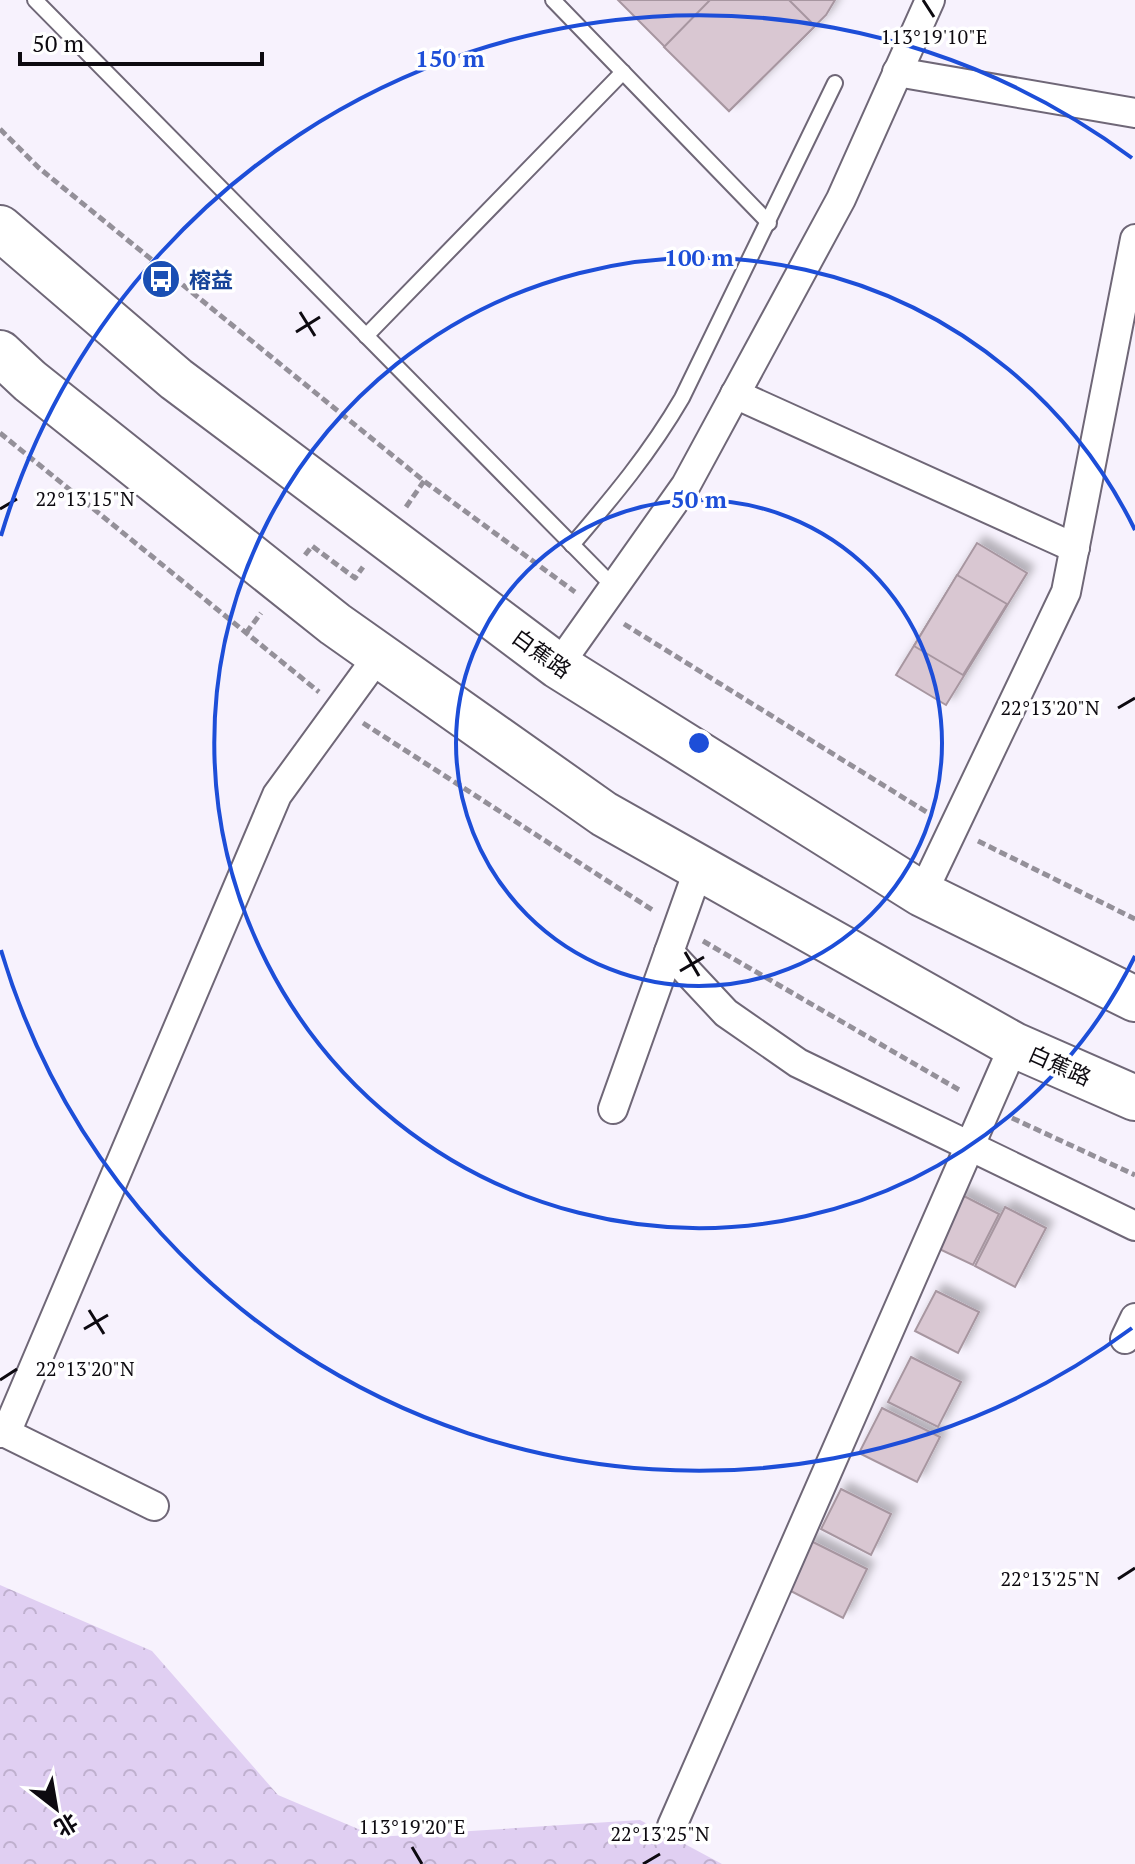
<svg xmlns="http://www.w3.org/2000/svg" width="1135" height="1864" viewBox="0 0 1135 1864" font-family="'PT Serif','Noto Sans SC',serif">
  <style>
    .forest { fill: url(#forest-crowns) }
    .building { fill: #d9c7d2; stroke: #a796a0; stroke-width: 2; filter: url(#shadow) }
    .lines { fill: none; stroke-linecap: round; stroke-linejoin: round }
    .service-casing { stroke: #6f6777; stroke-width: 18 }
    .minor-casing { stroke: #6f6777; stroke-width: 32 }
    .primary-casing { stroke: #6f6777; stroke-width: 48 }
    .path { stroke: #949099; stroke-width: 5; stroke-dasharray: 8 4; stroke-linecap: butt }
    .service { stroke: #fff; stroke-width: 14 }
    .minor { stroke: #fff; stroke-width: 28 }
    .primary { stroke: #fff; stroke-width: 44 }
    .ticks { fill: none; stroke: #0d0a10; stroke-width: 3 }
    .ring { fill: none; stroke: #1d4ed8; stroke-width: 4 }
    .labels { text-anchor: middle; dominant-baseline: central; stroke-width: 7; stroke-linejoin: round; paint-order: stroke }
    .transit-label { font-size: 22px; font-weight: bold; fill: #164399; stroke: #fff; text-anchor: start }
    .street-label { font-size: 22px; fill: #0d0a10; stroke: #fff }
    .ticks-label { font-size: 20px; text-anchor: middle; fill: #0d0a10; stroke: #fff; stroke-width: 7; stroke-linejoin: round; paint-order: stroke }
    .centre { fill: #1d4ed8; stroke: #fff; stroke-width: 4 }
    .ring-label { font-size: 24px; text-anchor: middle; font-weight: bold; fill: #1d4ed8; stroke: #fff; stroke-width: 7; stroke-linejoin: round; paint-order: stroke }
  </style>
  <defs>
    <pattern id="forest-crowns" width="20" height="18" patternUnits="userSpaceOnUse" patternTransform="scale(2)"><rect width="20" height="18" fill="#e0cff2"/><path d="M2 6a3 3 0 1 1 6 0M12 15a3 3 0 1 1 6 0" fill="none" stroke="#bfb0ce"/></pattern>
    <filter id="shadow"><feDropShadow dx="7" dy="-7" stdDeviation="4" flood-color="#0004"/></filter>
  </defs>
  <rect width="100%" height="100%" fill="#f7f2fd"/>
  <path class="forest" d="M0 1585 152 1651 278 1795 377 1837 640 1820 722 1864H0Z"/>
  <g class="building">
    <path d="M618 0H835L826 15 729 111Z"/>
    <path d="M710 0H789L815 26 729 111 664 47Z"/>
    <path d="M977 543 1027 573 946 705 896 675Z"/>
    <path d="M957 575 1007 604 963 675 914 646Z"/>
    <path d="M960 1194 999 1214 973 1265 933 1246Z"/>
    <path d="M1005 1207 1046 1228 1015 1287 975 1266Z"/>
    <path d="M936 1291 979 1312 958 1353 915 1331Z"/>
    <path d="M911 1357 961 1382 938 1427 888 1402Z"/>
    <path d="M882 1408 940 1437 917 1482 859 1453Z"/>
    <path d="M841 1489 891 1514 871 1555 821 1529Z"/>
    <path d="M809 1540 867 1569 843 1618 785 1588Z"/>
  </g>
  <g class="lines">
    <g class="service-casing">
      <g id="service">
        <path d="M35 0 614 587"/>
        <path d="M553 0 769 223"/>
        <path d="M366 336 623 72"/>
        <path d="M572 545C613 497 650 453 682 398L835 83"/>
      </g>
    </g>
    <g class="minor-casing">
      <g id="minor">
        <path d="M897 72 1135 113"/>
        <path d="M735 394 1075 548"/>
        <path d="M558 666 686 485 841 199 930 0"/>
        <path d="M922 894 1066 592 1135 239"/>
        <path d="M669 952 726 1013 798 1063 1135 1226"/>
        <path d="M613 1109 699 868"/>
        <path d="M1125 1339 1135 1318"/>
        <path d="M0 1433H6L154 1506"/>
        <path d="M6 1433 277 795 379 655"/>
        <path d="M672 1826 1014 1045"/>
      </g>
    </g>
    <g class="primary-casing">
      <g id="primary">
        <path d="M0 228 176 379 558 666 922 894 1135 999"/>
        <path d="M0 353 30 381 335 624 604 814 1014 1045 1135 1098"/>
      </g>
    </g>
    <g class="path">
      <path d="M0 129 39 168 424 481 575 592"/>
      <path d="M0 433 319 692"/>
      <path d="M406 507 424 481"/>
      <path d="M305 555 312 546 355 578 363 567"/>
      <path d="M624 624 928 813"/>
      <path d="M246 633 261 613"/>
      <path d="M363 723 654 911"/>
      <path d="M978 841 1135 919"/>
      <path d="M703 941 961 1091"/>
      <path d="M1012 1118 1135 1175"/>
    </g>
    <use href="#service" class="service"/>
    <use href="#minor" class="minor"/>
    <use href="#primary" class="primary"/>
  </g>
  <path class="ticks" d="M923 0 934 17M300 312 315 336M296 332 320 317M0 509 17 499M1118 708 1135 698M685 952 699 976M680 971 704 957M89 1310 104 1334M84 1329 108 1315M0 1380 17 1369M1118 1579 1135 1568M412 1847 422 1864M643 1864 660 1854"/>
  <g class="ring">
    <circle cx="699" cy="743" r="243"/>
    <path d="M1135 956A485 485 0 1 1 1135 530"/>
    <path d="M1132 1328A728 728 0 0 1 1 950M1 536A728 728 0 0 1 1132 158"/>
  </g>
  <defs>
    <g id="bus-disc" transform="scale(2)"><circle r="9.5" fill="#1a4fb4" stroke="#fff"/><path d="M-5-6H5V4H4V6H2V4H-2V6H-4V4H-5ZM-3.5-4V0h7V-4ZM-3.5 1.2v1.5H-2V1.2ZM2 1.2v1.5H3.5V1.2Z" fill="#fff"/></g>
  </defs>
  <g fill-rule="evenodd">
    <use href="#bus-disc" x="161" y="279"/>
  </g>
  <g class="labels">
    <g class="transit-label">
      <text x="189" y="279">榕益</text>
    </g>
    <g class="street-label">
      <text transform="translate(542 653) rotate(36)">白蕉路</text>
      <text transform="translate(1060 1065) rotate(24)">白蕉路</text>
    </g>
  </g>
  <g class="ticks-label">
    <text x="934" y="44">113°19'10"E</text>
    <text x="85" y="506">22°13'15"N</text>
    <text x="1050" y="715">22°13'20"N</text>
    <text x="85" y="1376">22°13'20"N</text>
    <text x="1050" y="1586">22°13'25"N</text>
    <text x="412" y="1834">113°19'20"E</text>
    <text x="660" y="1841">22°13'25"N</text>
  </g>
  <circle cx="699" cy="743" r="12" class="centre"/>
  <g class="ring-label">
    <text x="450" y="67">150 m</text>
    <text x="699" y="266">100 m</text>
    <text x="699" y="508">50 m</text>
  </g>
  <g transform="translate(56 1808) rotate(149)" stroke="#ffffff" stroke-width="6" paint-order="stroke">
  <path d="M0-6L14 30L0 20L-14 30Z" fill="#0d0a10"/>
  <text y="-12" font-size="22" font-weight="bold" text-anchor="middle" fill="#0d0a10">北</text>
  </g>
  <path d="M20 52v12h242v-12" fill="none" stroke="#0d0a10" stroke-width="4"/>
  <text x="32" y="52" font-size="24" fill="#0d0a10" stroke="#ffffff" stroke-width="6" paint-order="stroke">50 m</text>
</svg>
